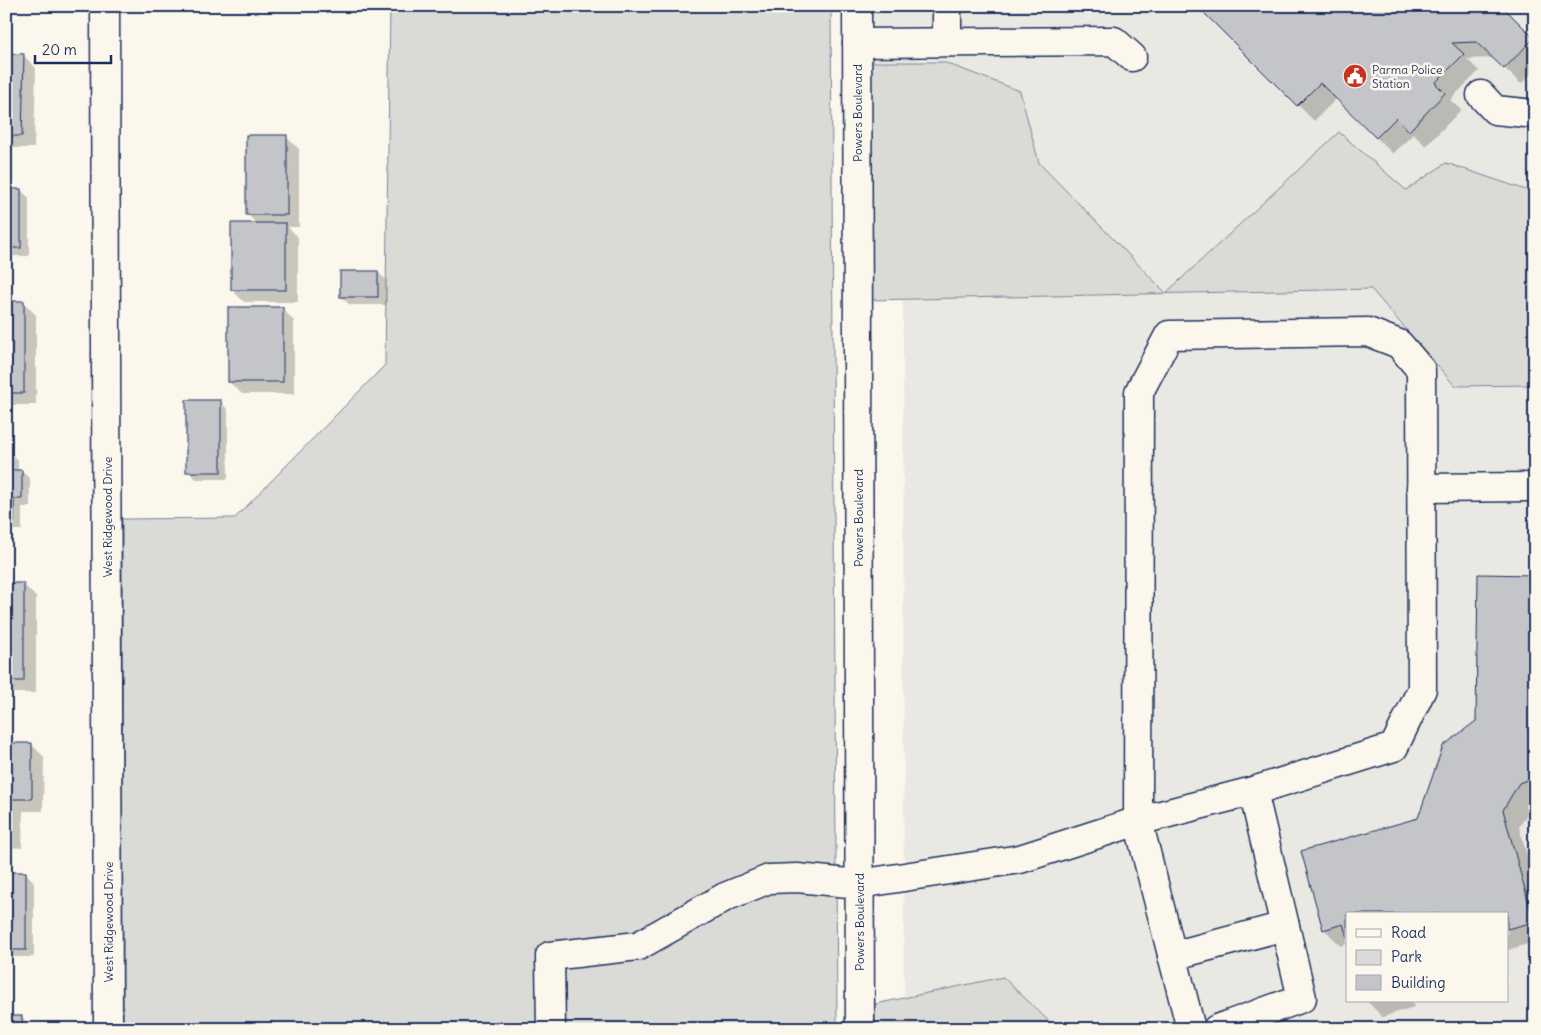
<svg xmlns="http://www.w3.org/2000/svg" width="1541" height="1035" viewBox="0 0 1541 1035" font-family="Delius,sans-serif">
  <style>
    .built { fill: #eae8e2; fill-rule: evenodd }
    .green { fill: #dadad7; stroke: #7a849a }
    .shadow { fill: #0003 }
    .building { fill: #c3c5c9; stroke: #1b2f5e }
    .lines { fill: none; stroke-linecap: round; stroke-linejoin: round }
    .minor-casing { stroke: #1b2f5e; stroke-width: 31 }
    .major-casing { stroke: #1b2f5e; stroke-width: 31 }
    .minor { stroke: #fbf7ec; stroke-width: 28 }
    .major { stroke: #fbf7ec; stroke-width: 28 }
    .labels { text-anchor: middle; dominant-baseline: central; stroke-width: 5; stroke-linejoin: round; paint-order: stroke }
    .poi-label { font-size: 12px; fill: #1b2f5e; stroke: #fbf7ec; text-anchor: start }
    .street-label { font-size: 12px; fill: #1b2f5e; stroke: #fbf7ec }
  </style>
  <rect width="100%" height="100%" fill="#fbf7ec"/>
  <filter id="ink" filterUnits="userSpaceOnUse"><feTurbulence type="fractalNoise" baseFrequency=".02" numOctaves="2"/><feDisplacementMap in="SourceGraphic" scale="10" xChannelSelector="R" yChannelSelector="G"/><feConvolveMatrix kernelMatrix="1 2 1 2 8 2 1 2 1" color-interpolation-filters="sRGB"/></filter>
  <g filter="url(#ink)">
    <path class="built" d="M867 6H1535V193L1446 163 1407 190 1167 293 1371 289 1455 386 1535 385V1029H904L903 299 1166 293 1039 163 1020 91 867 62ZM1347 914H1507V1001H1347Z"/>
    <g class="green">
      <path d="M390 6H831L837 1029H123L122 519 235 518 385 365Z"/>
      <path d="M867 62H943L1020 91 1039 163 1166 293 1339 132 1406 190 1446 163 1535 193V385L1455 386 1371 289 870 300Z"/>
      <path d="M1003 977 1057 1029H875V1004Z"/>
    </g>
    <g class="shadow">
      <path d="M1199 6H1501L1535 40V70L1521 84 1494 58 1467 59 1479 71 1450 100 1461 110 1426 146 1413 134 1393 154 1337 98 1314 121Z"/>
      <path d="M6 55H23L36 68 34 148H6Z"/>
      <path d="M286 137 299 149V227H288L298 237V302H244L232 290 257 224 247 214Z"/>
      <path d="M6 190H21L29 198V256H6Z"/>
      <path d="M378 272 386 280V305H350L341 297Z"/>
      <path d="M6 302H23L36 315V405H6Z"/>
      <path d="M282 308 294 321V394H242L229 382Z"/>
      <path d="M220 401 228 410V479H196L188 471Z"/>
      <path d="M6 452H10L18 460V471H22L30 479V507H22V530H6Z"/>
      <path d="M1535 576V801L1519 827 1535 884V942L1507 950V914H1347V944L1341 946 1324 929 1419 819 1477 722Z"/>
      <path d="M6 584H23L36 597V693H6Z"/>
      <path d="M6 744H31L44 757 43 811H23L22 848 6 847Z"/>
      <path d="M6 873H26L34 882V957H10L6 954Z"/>
      <path d="M1367 1001H1413L1414 1007 1382 1017Z"/>
      <path d="M22 1017 33 1029H6Z"/>
    </g>
    <g class="building">
      <path d="M1197 6H1502L1534 38 1504 69 1476 42 1452 43 1464 54 1435 83 1445 93 1409 131 1396 118 1376 138 1320 83 1297 106Z"/>
      <path d="M6 53 24 54 22 136H6Z"/>
      <rect x="246" y="135" width="41" height="80"/>
      <rect x="6" y="189" width="15" height="59"/>
      <rect x="231" y="223" width="55" height="67"/>
      <rect x="340" y="271" width="38" height="26"/>
      <rect x="6" y="301" width="18" height="92"/>
      <rect x="228" y="307" width="55" height="75"/>
      <rect x="186" y="400" width="35" height="72"/>
      <path d="M6 450H10V470H22V499H14V523H6Z"/>
      <path d="M1478 574 1535 575V777L1519 783 1503 810 1534 922 1507 929V914H1347V938L1343 924 1323 930 1301 851 1418 818 1443 746 1476 721Z"/>
      <rect x="6" y="583" width="18" height="98"/>
      <path d="M6 743H32V799H11L10 836H6Z"/>
      <rect x="6" y="872" width="20" height="78"/>
      <rect x="6" y="1016" width="16" height="13"/>
    </g>
    <g class="lines">
      <g class="minor-casing">
        <g id="minor">
          <path d="M857 6 860 1029"/>
          <path d="M947 6V42"/>
          <path d="M857 43 1114 41 1132 57"/>
          <path d="M1481 95 1495 110 1535 114"/>
          <path d="M1421 488 1535 487"/>
          <path d="M1172 956 1285 926"/>
          <path d="M551 1029 550 956 638 946 725 897 769 879 797 878 859 884 1020 859 1138 821 1253 791 1302 998 1217 1029"/>
          <path d="M1191 1029 1138 821 1139 392 1169 335 1368 332 1399 344 1421 370 1422 689 1394 747 1253 791"/>
        </g>
      </g>
      <g class="major-casing">
        <path id="major" d="M105 6 108 1029"/>
      </g>
      <use href="#minor" class="minor"/>
      <use href="#major" class="major"/>
    </g>
  </g>
  <defs>
    <g id="civic-disc" transform="scale(1.25)"><circle r="9.5" fill="#c8321e" stroke="#fbf7ec"/><path d="M-.6-6.5H3V-4.5H.6V-3L4-1V1h2V6H-6V1h2V-1L-.6-3ZM-1.2 2.5V6h2.4V2.5Z" fill="#fff"/></g>
  </defs>
  <g fill-rule="evenodd">
    <use href="#civic-disc" x="1355" y="76"/>
  </g>
  <g class="labels">
    <g class="poi-label">
      <text x="1372" y="69">Parma Police<tspan x="1372" dy="14">Station</tspan></text>
    </g>
    <g class="street-label">
      <text transform="translate(857 113) rotate(-90)">Powers Boulevard</text>
      <text transform="translate(107 517) rotate(-90)">West Ridgewood Drive</text>
      <text transform="translate(858 518) rotate(-90)">Powers Boulevard</text>
      <text transform="translate(108 922) rotate(-90)">West Ridgewood Drive</text>
      <text transform="translate(859 922) rotate(-90)">Powers Boulevard</text>
    </g>
  </g>
  <rect width="1541" height="1035" fill="none" stroke="#fbf7ec" stroke-width="25"/>
  <rect x="12" y="12" width="1516" height="1010" fill="none" stroke="#1b2f5e" stroke-width="2" filter="url(#ink)"/>
  <rect x="1346" y="912" width="162" height="90" fill="#fbf7ec" stroke="#a1a7b3"/>
  <rect x="1356" y="929" width="25" height="8" fill="#fbf7ec" stroke="#a1a7b3"/>
  <text x="1391" y="938" font-size="15" fill="#1b2f5e">Road</text>
  <rect x="1356" y="950" width="25" height="15" fill="#dadad7" stroke="#a1a7b3"/>
  <text x="1391" y="962" font-size="15" fill="#1b2f5e">Park</text>
  <rect x="1356" y="975" width="25" height="15" fill="#c3c5c9" stroke="#a1a7b3"/>
  <text x="1391" y="988" font-size="15" fill="#1b2f5e">Building</text>
  <path d="M35 55v8h76v-8" fill="none" stroke="#1b2f5e" stroke-width="2.5"/>
  <text x="42" y="55" font-size="15" fill="#1b2f5e" stroke="#fbf7ec" stroke-width="4" paint-order="stroke">20 m</text>
</svg>
